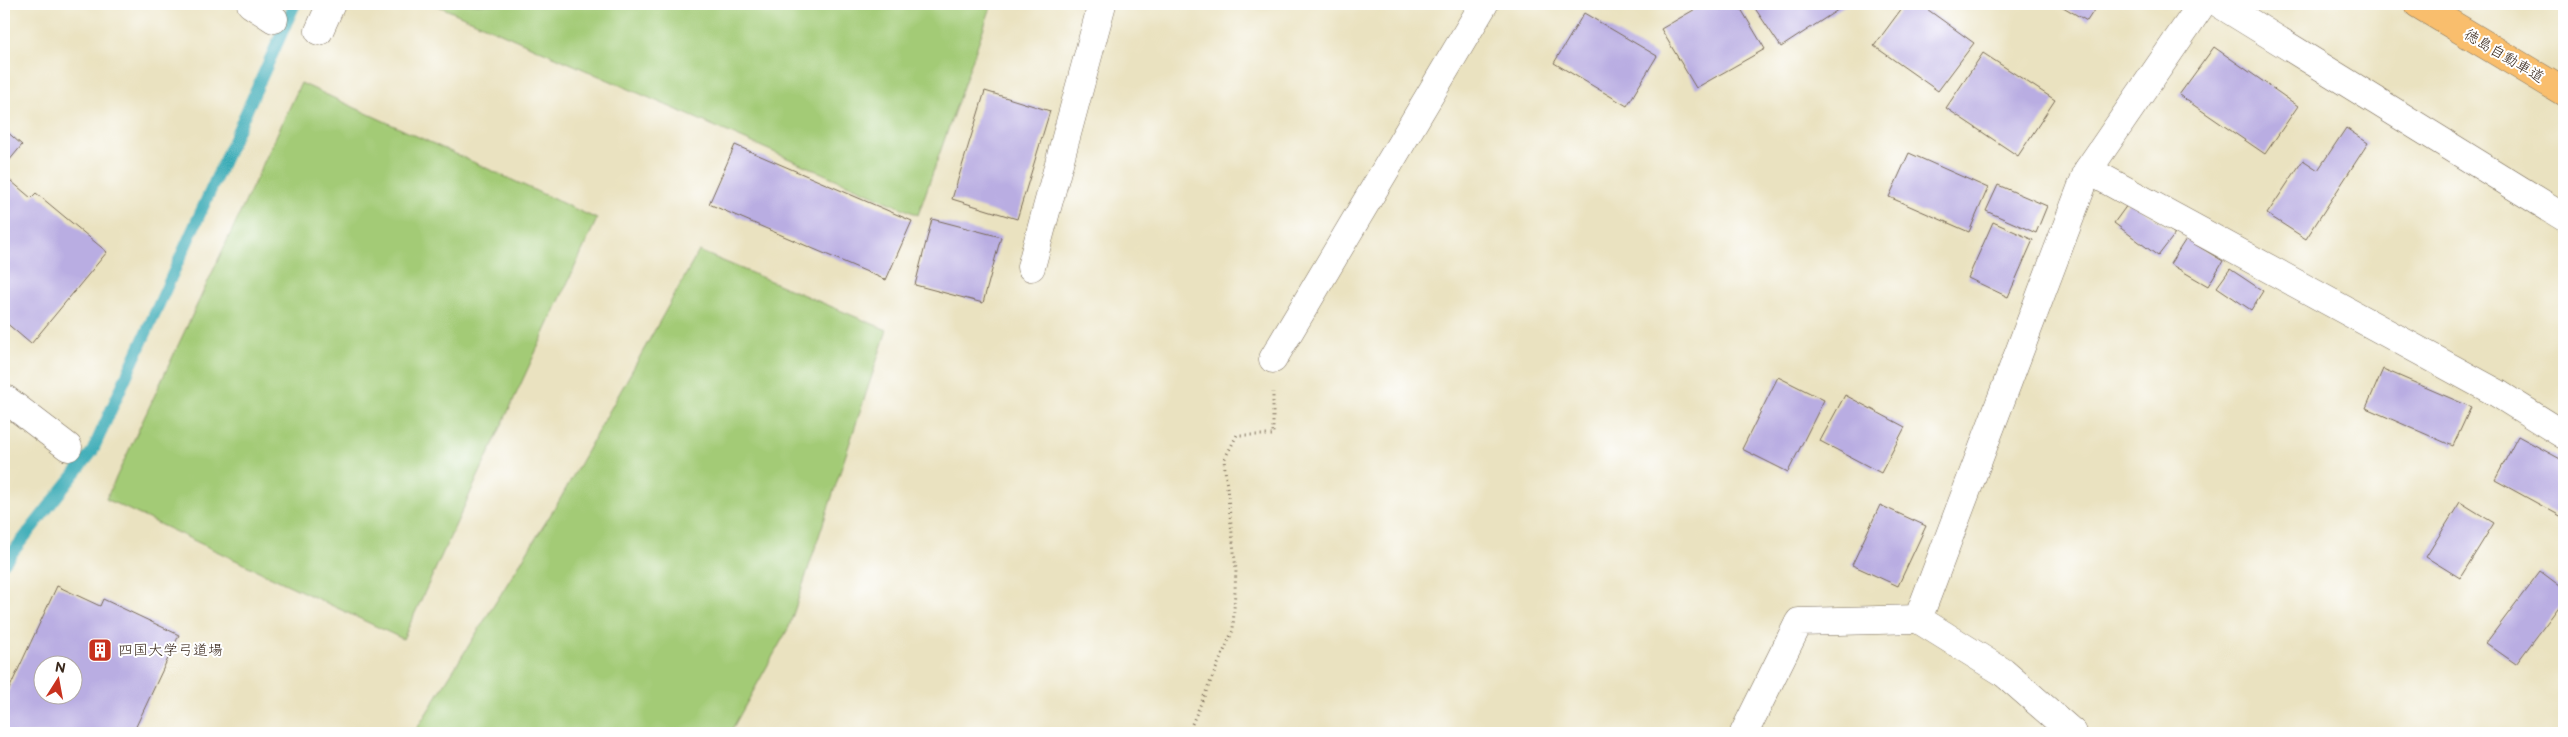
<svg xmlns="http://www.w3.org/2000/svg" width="2568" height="737" viewBox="0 0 2568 737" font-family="'Balsamiq Sans','Klee One',sans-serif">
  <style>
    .green { fill: #a3cb76; stroke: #6f7a4a }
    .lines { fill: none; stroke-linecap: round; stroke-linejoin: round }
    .stream { stroke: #3aabb6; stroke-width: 12 }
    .building { fill: #b9ade2; fill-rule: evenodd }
    .minor-casing { stroke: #786a57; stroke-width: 29 }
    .motorway-casing { stroke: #786a57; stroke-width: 29 }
    .path { stroke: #786a57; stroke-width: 3; stroke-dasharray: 1 4; stroke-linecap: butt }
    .minor { stroke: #fff; stroke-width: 28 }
    .motorway { stroke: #f9be6d; stroke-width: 28 }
    .labels { text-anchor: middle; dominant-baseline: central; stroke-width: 4; stroke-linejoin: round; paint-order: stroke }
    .street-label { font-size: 15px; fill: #3b2a1e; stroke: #fff }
    .poi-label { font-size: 15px; fill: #3b2a1e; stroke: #fff; text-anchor: start }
  </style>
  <rect width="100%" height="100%" fill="#fff"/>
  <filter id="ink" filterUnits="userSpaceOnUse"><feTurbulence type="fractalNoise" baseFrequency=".02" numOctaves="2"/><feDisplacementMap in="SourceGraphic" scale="10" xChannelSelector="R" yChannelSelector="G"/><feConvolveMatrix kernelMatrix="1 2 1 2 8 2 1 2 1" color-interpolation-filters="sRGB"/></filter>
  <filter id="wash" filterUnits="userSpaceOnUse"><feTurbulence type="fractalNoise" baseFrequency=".0096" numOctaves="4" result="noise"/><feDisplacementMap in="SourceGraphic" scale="20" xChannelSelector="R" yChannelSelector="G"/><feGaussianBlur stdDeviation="1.12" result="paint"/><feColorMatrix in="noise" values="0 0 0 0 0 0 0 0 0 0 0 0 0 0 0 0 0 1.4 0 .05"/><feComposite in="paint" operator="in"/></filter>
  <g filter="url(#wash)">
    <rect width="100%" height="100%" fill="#eae2c0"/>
    <g class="green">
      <path d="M434 4H992L918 215Z"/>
      <path d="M301 83 597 219 403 639 106 499Z"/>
      <path d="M699 251 887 330 789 627 730 733H414L559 501Z"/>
    </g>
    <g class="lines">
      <path class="stream" d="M4 563 92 452 295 4"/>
    </g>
    <g id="blocks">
      <g class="building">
        <path d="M1704 4H1738L1765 49 1696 88 1661 29Z"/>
        <path d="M1752 4H1847L1781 47Z"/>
        <path d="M1905 4H1920L1974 43 1938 91 1874 46Z"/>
        <path d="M2058 4H2098L2087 21Z"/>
        <path d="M1584 13 1657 56 1627 106 1554 63Z"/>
        <path d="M2214 47 2298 106 2265 154 2179 95Z"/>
        <path d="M1983 53 2055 100 2018 156 1946 108Z"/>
        <path d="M985 91 1050 111 1017 219 952 199Z"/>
        <path d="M2346 128 2368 143 2306 239 2267 214 2303 160 2318 170Z"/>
        <path d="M4 129 22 145 4 167Z"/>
        <path d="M735 145 912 221 886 280 709 204Z"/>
        <path d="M1909 153 1988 188 1969 232 1889 197Z"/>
        <path d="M4 175 31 198 36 193 107 252 31 344 4 321Z"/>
        <path d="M1998 185 2047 206 2036 233 1986 211Z"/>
        <path d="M2130 201 2175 234 2158 256 2114 223Z"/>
        <path d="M932 219 1001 237 983 303 915 285Z"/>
        <path d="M1993 222 2033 240 2008 297 1968 278Z"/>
        <path d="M2186 239 2223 261 2208 286 2170 264Z"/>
        <path d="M2230 269 2263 291 2251 310 2217 287Z"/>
        <path d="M2383 369 2471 407 2453 446 2366 408Z"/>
        <path d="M1778 377 1824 400 1788 472 1742 449Z"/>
        <path d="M1845 395 1905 427 1881 473 1820 441Z"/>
        <path d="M2518 436 2564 461V518L2495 480Z"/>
        <path d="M2460 502 2494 523 2460 578 2426 557Z"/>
        <path d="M1880 505 1926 526 1898 586 1852 565Z"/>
        <path d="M2540 571 2564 589V600L2516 664 2486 643Z"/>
        <path d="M57 586 100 606 103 599 179 635 133 733H4V700ZM42 664H72V694H42Z"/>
      </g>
    </g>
  </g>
  <g filter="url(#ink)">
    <use href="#blocks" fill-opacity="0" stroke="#786a57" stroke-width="1"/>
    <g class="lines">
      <g class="minor-casing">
        <g id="minor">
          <path d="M251 4 274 19"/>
          <path d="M2220 4 2564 217"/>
          <path d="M319 31 331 4"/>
          <path d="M2088 170 2497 393 2564 435"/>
          <path d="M1031 267 1102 4"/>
          <path d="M1273 359 1484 4"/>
          <path d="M4 398 68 447"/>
          <path d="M1918 619 2003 672 2073 733"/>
          <path d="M1744 733 1799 622 1918 619 2088 170 2202 4"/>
        </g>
      </g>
      <g class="motorway-casing">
        <path id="motorway" d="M2418 4 2564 92"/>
      </g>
      <path class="path" d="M1188 733 1233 630 1236 570 1224 460 1237 435H1273V392"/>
      <use href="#minor" class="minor"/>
      <use href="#motorway" class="motorway"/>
    </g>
  </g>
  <defs>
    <g id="building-square" transform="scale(1.25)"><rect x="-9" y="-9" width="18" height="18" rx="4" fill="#c8321e" stroke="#fff"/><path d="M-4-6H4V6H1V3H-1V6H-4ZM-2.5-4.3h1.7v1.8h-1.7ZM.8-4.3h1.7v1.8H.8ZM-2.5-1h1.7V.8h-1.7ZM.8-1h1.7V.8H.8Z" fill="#fff"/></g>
  </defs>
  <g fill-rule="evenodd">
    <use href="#building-square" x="100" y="650"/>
  </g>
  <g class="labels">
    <g class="street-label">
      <text transform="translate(2504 56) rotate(31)">徳島自動車道</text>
    </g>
    <g class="poi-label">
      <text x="118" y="650">四国大学弓道場</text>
    </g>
  </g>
  <rect width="2568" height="737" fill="none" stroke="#fff" stroke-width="20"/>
  <g transform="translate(58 680) rotate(11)"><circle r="24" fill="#ffffff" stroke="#b1aaa5"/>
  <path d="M0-4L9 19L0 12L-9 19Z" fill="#c8321e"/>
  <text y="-8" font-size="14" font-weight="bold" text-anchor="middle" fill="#3b2a1e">N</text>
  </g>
</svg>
